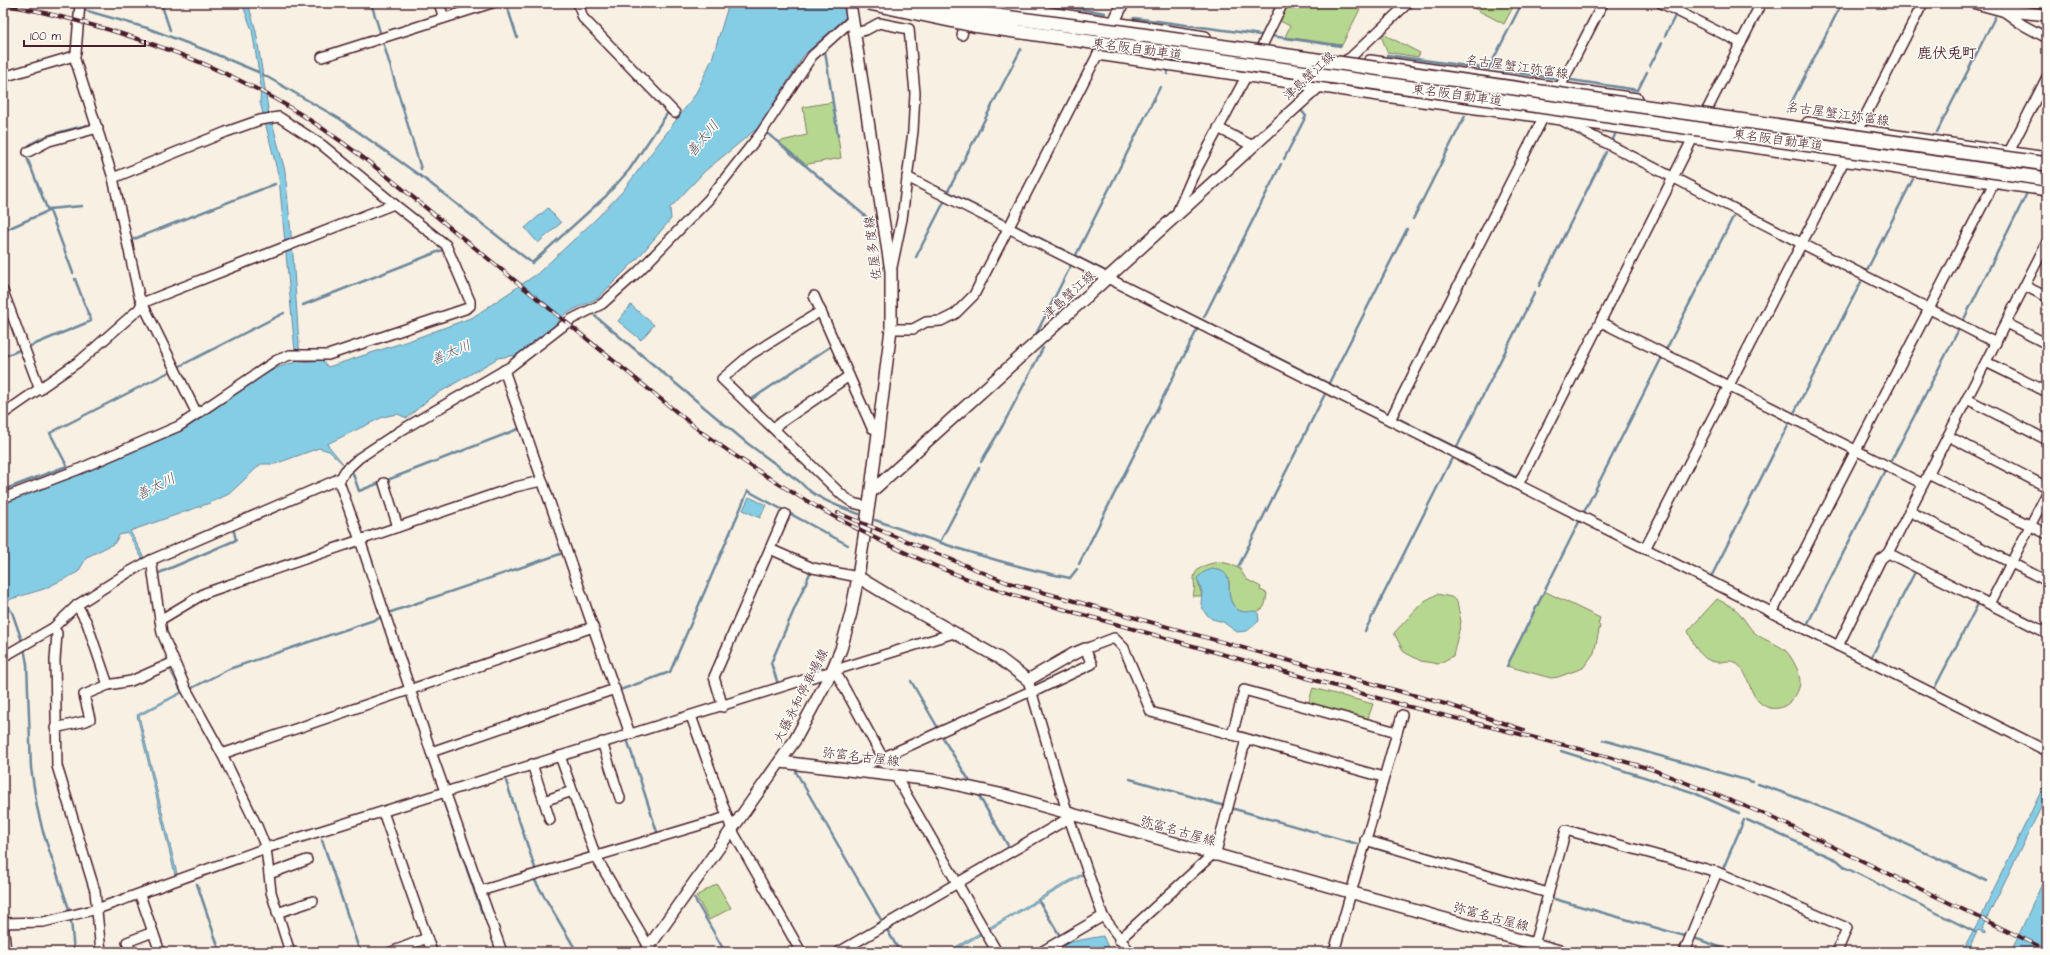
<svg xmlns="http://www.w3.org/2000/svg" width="2050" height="955" viewBox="0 0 2050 955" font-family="'Architects Daughter','Klee One',sans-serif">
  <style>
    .green { fill: #b6d790; stroke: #807b5e }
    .water { fill: #84cde5; stroke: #6d879b }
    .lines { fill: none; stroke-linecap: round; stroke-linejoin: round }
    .stream { stroke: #6d879b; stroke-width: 2.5 }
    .minor-casing { stroke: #4a1f2b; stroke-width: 12 }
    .major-casing { stroke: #4a1f2b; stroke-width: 14 }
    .minor { stroke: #fdfcf7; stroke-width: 9 }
    .major { stroke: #fdfcf7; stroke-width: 11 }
    .rail-casing { stroke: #4a1f2b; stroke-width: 4 }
    .rail { stroke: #fdfcf7; stroke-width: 2.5; stroke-dasharray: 8; stroke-linecap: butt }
    .highway-bridge-casing { stroke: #4a1f2b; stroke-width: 16; stroke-linecap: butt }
    .highway-bridge { stroke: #fdfcf7; stroke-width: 13 }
    .labels { text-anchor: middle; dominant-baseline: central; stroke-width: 3; stroke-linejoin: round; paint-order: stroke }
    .street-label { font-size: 13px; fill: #4a1f2b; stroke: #fdfcf7 }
    .water-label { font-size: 14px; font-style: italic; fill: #5b5363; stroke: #fdfcf7 }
    .quarter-label { font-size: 15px; font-weight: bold; fill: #4a1f2b; stroke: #fdfcf7 }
  </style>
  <rect width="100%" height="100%" fill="#f8f0e3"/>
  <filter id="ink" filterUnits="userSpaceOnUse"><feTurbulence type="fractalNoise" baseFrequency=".025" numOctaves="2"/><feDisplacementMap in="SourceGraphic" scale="8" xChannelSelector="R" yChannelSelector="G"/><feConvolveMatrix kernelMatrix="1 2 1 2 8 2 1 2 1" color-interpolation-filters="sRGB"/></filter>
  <g filter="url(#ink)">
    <g class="green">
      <path d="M1287 3H1363L1342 45 1285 37 1290 26 1278 20Z"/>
      <path d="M1464 3H1515L1504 24Z"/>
      <path d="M1383 34 1420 53 1418 57 1387 52 1381 35Z"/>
      <path d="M833 102 841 158 803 165 777 142 807 135 803 107Z"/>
      <path d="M1220 562 1230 564 1240 569 1246 579 1261 587 1260 590 1267 593C1266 598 1266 605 1263 608 1254 616 1237 614 1232 603 1228 597 1229 589 1229 581L1198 582 1202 596H1192C1196 589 1194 585 1194 578 1195 566 1211 563 1220 562Z"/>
      <path d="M1544 591 1600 618 1598 624 1600 626 1594 653 1583 668 1558 677 1551 678 1507 666Z"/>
      <path d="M1437 594 1451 597 1457 601 1461 622 1453 656 1438 664 1421 661 1404 652 1394 633 1423 602Z"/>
      <path d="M1717 599C1724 603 1735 607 1740 614 1745 620 1749 628 1755 633 1765 642 1783 644 1790 656 1795 663 1800 674 1800 682 1799 699 1780 716 1763 705 1747 695 1751 673 1736 663 1731 660 1726 661 1721 662 1701 664 1694 644 1688 631Z"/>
      <path d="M1313 688 1373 704 1367 721 1308 704Z"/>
      <path d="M717 884 731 908 709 920 696 896Z"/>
    </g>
    <g class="water">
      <path d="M242 3H248L256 31 269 115 272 122 285 171 293 255 300 359 302 362 322 360 328 367 411 340 473 317 537 274 596 219 622 192 695 95 712 59 729 3H843L846 17 804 55 759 127 705 171 670 208 671 219 638 258 598 298 565 314 541 340 516 355 498 358 430 398 407 418 397 414 383 417 327 444 345 466 329 451 319 448 275 464H261L229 494 210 503 130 531 146 561 144 562 128 533 119 535 115 543 87 557 78 572 44 589 11 599 7 603 14 614 8 610 3 611V502C49 485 94 467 138 448 154 442 171 436 186 428 223 407 253 371 296 362L279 178 260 102 261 86 252 30Z"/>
      <path d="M948 191 1109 272 1107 274 946 194Z"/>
      <path d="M548 208 561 223 538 243 525 228Z"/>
      <path d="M1117 277 1264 350 1262 352 1115 278Z"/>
      <path d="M631 305 654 325 641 340 618 321Z"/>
      <path d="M1268 352 1390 414 1388 416 1268 355Z"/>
      <path d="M1395 416 1519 478 1517 480 1394 418Z"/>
      <path d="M749 497 766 505 760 518 743 510Z"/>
      <path d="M1212 569C1241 571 1220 596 1237 609 1244 615 1250 609 1258 612L1259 621 1247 631 1237 632 1223 622 1212 619 1205 613 1201 604 1202 592 1197 578 1204 572Z"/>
      <path d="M169 668 182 693 139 716 177 874 175 875 137 715 181 692Z"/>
      <path d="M2047 779V795L1982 928 1986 931V933L1978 930 1967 952H1962L1982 916 1990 897Z"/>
      <path d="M1083 873 1085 874 951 952H947Z"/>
      <path d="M2047 874V952H2011L2046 875Z"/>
      <path d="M1103 936 1110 952H1057L1064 943Z"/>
    </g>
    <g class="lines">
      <g class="stream">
        <path d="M55 3 76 7"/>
        <path d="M161 3 170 30"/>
        <path d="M371 3 380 32"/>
        <path d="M506 3 517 37"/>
        <path d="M1046 3 1105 13"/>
        <path d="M1679 8 1682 3"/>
        <path d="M84 10 147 28 208 51 258 72"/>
        <path d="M1134 18 1261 35"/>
        <path d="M2037 27 2047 33"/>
        <path d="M1271 36 1341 46"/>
        <path d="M1665 36 1675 16"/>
        <path d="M383 42 421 169"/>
        <path d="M825 51 838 136"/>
        <path d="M1387 55 1561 79"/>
        <path d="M1650 66 1662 43"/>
        <path d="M1489 68 1522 3"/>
        <path d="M262 74 340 119 426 180 532 263 606 196 629 170 669 111"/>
        <path d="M1167 74 1168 71"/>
        <path d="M1571 80 1638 90 1647 72"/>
        <path d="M1787 111 1842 3"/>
        <path d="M1937 132 1995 17"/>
        <path d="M767 133 877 226"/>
        <path d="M1612 141 1615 135"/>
        <path d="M25 150C34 136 71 130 87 125"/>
        <path d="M26 155 48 211H50L73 273"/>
        <path d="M1284 159 1306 116 1300 109"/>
        <path d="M947 193 1021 49"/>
        <path d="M48 209 82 206"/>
        <path d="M1413 219 1465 116"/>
        <path d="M3 231 48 211"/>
        <path d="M134 239 275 184"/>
        <path d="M916 257 944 202"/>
        <path d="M1075 257 1160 87"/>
        <path d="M1867 270 1913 179"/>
        <path d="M1539 286 1606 152"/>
        <path d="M303 305 445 249"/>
        <path d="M595 316 747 443 800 482C814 498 840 507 859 514"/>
        <path d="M1204 317 1281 164"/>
        <path d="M1964 319 2026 195"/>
        <path d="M1034 338 1071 265"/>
        <path d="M28 347 91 321 75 279"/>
        <path d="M1666 350 1733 217"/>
        <path d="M3 357 22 349"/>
        <path d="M180 366 284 313"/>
        <path d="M1328 385 1407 229"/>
        <path d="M749 401 831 346"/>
        <path d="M1793 415 1861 282"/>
        <path d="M1456 449 1535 292"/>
        <path d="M981 462 1003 425 1043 348"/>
        <path d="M1890 463 1958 331"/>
        <path d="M346 477 352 471 359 491 521 428"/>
        <path d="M3 490 67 466 50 433 171 371"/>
        <path d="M1583 514 1662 357"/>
        <path d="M875 520C939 543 1004 565 1070 578L1077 569"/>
        <path d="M940 542 979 468"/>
        <path d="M1079 564 1197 330"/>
        <path d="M1238 567 1325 394"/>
        <path d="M159 573 236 540 233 528"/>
        <path d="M1711 577 1790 421"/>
        <path d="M12 612 22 641"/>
        <path d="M388 613 563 553"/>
        <path d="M1807 625 1886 468"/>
        <path d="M1365 631 1452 458"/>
        <path d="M24 648 27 664 31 768 37 807 43 832 70 912"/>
        <path d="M1871 658 1915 572"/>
        <path d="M1507 666 1579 522"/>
        <path d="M911 681 938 728"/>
        <path d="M778 684 771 663 810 573"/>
        <path d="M190 689 229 669 383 617"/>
        <path d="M1934 689 1978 604"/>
        <path d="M620 690 670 672 748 491 848 545"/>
        <path d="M942 737 969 780"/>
        <path d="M1603 740 1753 782"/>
        <path d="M628 742 658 835"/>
        <path d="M1561 751 1692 792 1739 813"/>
        <path d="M796 772 883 923"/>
        <path d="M1130 779 1225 806"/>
        <path d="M506 781 536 871"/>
        <path d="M1758 784C1837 810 1912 847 1987 881"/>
        <path d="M979 796 1010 849"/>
        <path d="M443 800 482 913"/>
        <path d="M1231 808 1361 845"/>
        <path d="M1747 820 1837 860 1846 868 1975 932"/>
        <path d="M322 840 360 952"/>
        <path d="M1366 845 1391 853"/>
        <path d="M1412 859 1429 863"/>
        <path d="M1722 871 1744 820"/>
        <path d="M534 879 577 952"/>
        <path d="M197 884 220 952"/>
        <path d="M694 898 725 952"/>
        <path d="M1551 898 1685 936"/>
        <path d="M1039 901 1060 936"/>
        <path d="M71 920 74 952"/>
        <path d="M886 928 900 952"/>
        <path d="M1694 938 1734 952"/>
      </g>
      <g class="minor-casing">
        <g id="minor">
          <path d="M439 3 444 18"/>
          <path d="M578 3 583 18 675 113"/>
          <path d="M1661 3 1741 43"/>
          <path d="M2002 10 2023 25 2047 38"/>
          <path d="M855 33 866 30 879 23 909 29 915 93 913 131 902 219 892 267"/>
          <path d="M962 35 969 3"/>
          <path d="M1097 55 1392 98 1561 120 1996 343"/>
          <path d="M74 56 113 178 139 296 197 414"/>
          <path d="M1257 56 1283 3"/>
          <path d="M322 57 492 3"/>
          <path d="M1349 59 1408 3"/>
          <path d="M3 77 74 56 76 53 80 3"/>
          <path d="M1560 87 1603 3"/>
          <path d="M1569 121 2047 191"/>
          <path d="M1218 128 1253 146"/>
          <path d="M1858 130 1923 3"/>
          <path d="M28 152 49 141 98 128"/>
          <path d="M907 177 2047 751"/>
          <path d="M113 178 226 132 260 120 279 117 322 145 394 204"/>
          <path d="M1176 215 1192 178 1249 71"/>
          <path d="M2047 242 1888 553 2047 633"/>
          <path d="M2025 286 2047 297"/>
          <path d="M3 291 40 390"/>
          <path d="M814 296 872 428 879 430"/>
          <path d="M821 311 750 355 722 379 842 495 853 503 869 507"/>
          <path d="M1601 322 1923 484"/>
          <path d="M2006 323 2047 344"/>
          <path d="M891 329H913L926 322 941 321 955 314 974 295 1100 50"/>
          <path d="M1986 362 2047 392"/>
          <path d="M504 370 630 734"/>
          <path d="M1967 399 2047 440"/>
          <path d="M3 414 81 360 139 309 142 303 394 204 446 245 470 301V306L465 309 328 355H290L277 360 179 426 77 470 3 498"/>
          <path d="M1390 420 1543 118"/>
          <path d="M773 428 849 376"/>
          <path d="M1948 436 2047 487"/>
          <path d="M1928 474 2047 534"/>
          <path d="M338 479 360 540 431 752 502 952"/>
          <path d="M384 483 398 527"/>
          <path d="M1518 485 1761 3"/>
          <path d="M1909 511 2047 581"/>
          <path d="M770 549 813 568 858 577"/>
          <path d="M1645 549 1844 161"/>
          <path d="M151 560 162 633 186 689 222 754 257 826 266 848 271 892 290 952"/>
          <path d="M1990 604 2047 493"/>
          <path d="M77 605 87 623 108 685"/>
          <path d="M1772 613 1994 183 2002 176 2009 152 2047 77"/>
          <path d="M160 620 205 593 515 487 541 481"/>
          <path d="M53 628 57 633 55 660 57 766 95 891 101 952"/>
          <path d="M1838 646 1881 559 1888 553"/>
          <path d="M3 657 53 628 77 605 129 572 151 560 341 478 345 471 359 458 400 431 510 367 572 319 602 304 639 271 708 200 761 133 812 56 853 19"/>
          <path d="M835 671 883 758"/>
          <path d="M1028 680 1069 818 1103 916 1130 952"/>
          <path d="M1031 693 1092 664 1085 649 1114 638 1124 648 1151 712 1383 777"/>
          <path d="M723 707 714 677 785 514"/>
          <path d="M691 716 732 830 801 952"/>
          <path d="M55 728 86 721 90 719 84 695 108 685 131 681 174 662"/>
          <path d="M1232 735 1244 690 1397 732"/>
          <path d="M602 742 620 798"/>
          <path d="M431 752 615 689"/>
          <path d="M222 754 593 627"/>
          <path d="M560 756 596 857 652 952"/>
          <path d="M532 764 550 820"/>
          <path d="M855 770 1031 691"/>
          <path d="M895 775 997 952"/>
          <path d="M544 801 572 791"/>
          <path d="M383 812 432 952"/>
          <path d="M1365 840 1548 893"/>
          <path d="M1215 856 1246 739"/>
          <path d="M269 874 307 860"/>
          <path d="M480 891 727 817"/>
          <path d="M140 895 160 952"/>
          <path d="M277 913 313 901"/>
          <path d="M3 922 6 952"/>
          <path d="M3 923 43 922 97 909 266 848 954 633"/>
          <path d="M1119 940 1212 855"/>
          <path d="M131 952 127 942 153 932"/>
          <path d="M391 952 427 938"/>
          <path d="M839 952 1069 818"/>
          <path d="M1041 952 1103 916"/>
          <path d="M1334 952 1402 715"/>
          <path d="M1532 952 1566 830 1717 872 1847 928 1837 952"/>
          <path d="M1684 952 1717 872"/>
        </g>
      </g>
      <g class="major-casing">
        <g id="major">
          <path d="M984 3 1205 37"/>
          <path d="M1976 3 2002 10 2047 15"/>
          <path d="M1113 24 1123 3"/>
          <path d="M1370 61 1637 99"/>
          <path d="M1808 123 2047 158"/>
          <path d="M871 492 1348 60"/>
          <path d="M858 577 891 597 999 658 1028 680 1073 654 1085 649"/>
          <path d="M781 762 940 781 1004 795 1563 952"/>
          <path d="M645 952 795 740 831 673 841 649 851 613 858 577 870 497 891 329V271L850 3"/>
        </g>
      </g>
      <use href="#minor" class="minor"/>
      <use href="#major" class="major"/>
      <g class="rail-casing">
        <g id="rail">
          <path d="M3 4C101 23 198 54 284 104 349 142 406 192 464 239 542 303 621 367 700 431 794 499 902 559 1013 595L1406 706 1576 748 1651 769 1767 815 2047 950"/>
          <path d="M838 513 1006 582 1449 705 1524 730"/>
        </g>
      </g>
      <use href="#rail" class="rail"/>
      <g class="highway-bridge-casing">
        <g id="highway-bridge">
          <path d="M869 3 973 25 2047 179"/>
          <path d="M918 3 974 13 1128 33 2047 164"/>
        </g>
      </g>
      <use href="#highway-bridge" class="highway-bridge"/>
    </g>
  </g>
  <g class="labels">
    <g class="street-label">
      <text transform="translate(1137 49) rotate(8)">東名阪自動車道</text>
      <text transform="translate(1517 67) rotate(8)">名古屋蟹江弥富線</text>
      <text transform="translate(1309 76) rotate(-43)">津島蟹江線</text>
      <text transform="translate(1457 95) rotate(8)">東名阪自動車道</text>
      <text transform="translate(1838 114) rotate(8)">名古屋蟹江弥富線</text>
      <text transform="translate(1778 140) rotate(8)">東名阪自動車道</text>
      <text transform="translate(873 248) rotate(-97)">佐屋多度線</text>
      <text transform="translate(1069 295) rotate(-42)">津島蟹江線</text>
      <text transform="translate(801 696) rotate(-63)">大藤永和停車場線</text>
      <text transform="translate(861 757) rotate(7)">弥富名古屋線</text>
      <text transform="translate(1178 831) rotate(16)">弥富名古屋線</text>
      <text transform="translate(1491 917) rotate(15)">弥富名古屋線</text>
    </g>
    <g class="water-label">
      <text transform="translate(703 139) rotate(-50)">善太川</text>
      <text transform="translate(451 353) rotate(-23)">善太川</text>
      <text transform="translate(156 487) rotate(-27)">善太川</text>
    </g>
    <g class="quarter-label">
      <text x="1947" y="53">鹿伏兎町</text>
    </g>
  </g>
  <rect width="2050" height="955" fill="none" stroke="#fdfcf7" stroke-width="16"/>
  <rect x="8" y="8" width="2034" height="939" fill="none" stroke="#4a1f2b" stroke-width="1.5" filter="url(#ink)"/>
  <path d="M24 40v6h121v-6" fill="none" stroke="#4a1f2b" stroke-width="2"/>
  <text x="30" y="40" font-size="12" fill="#4a1f2b" stroke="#fdfcf7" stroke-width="3" paint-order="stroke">100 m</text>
</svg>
